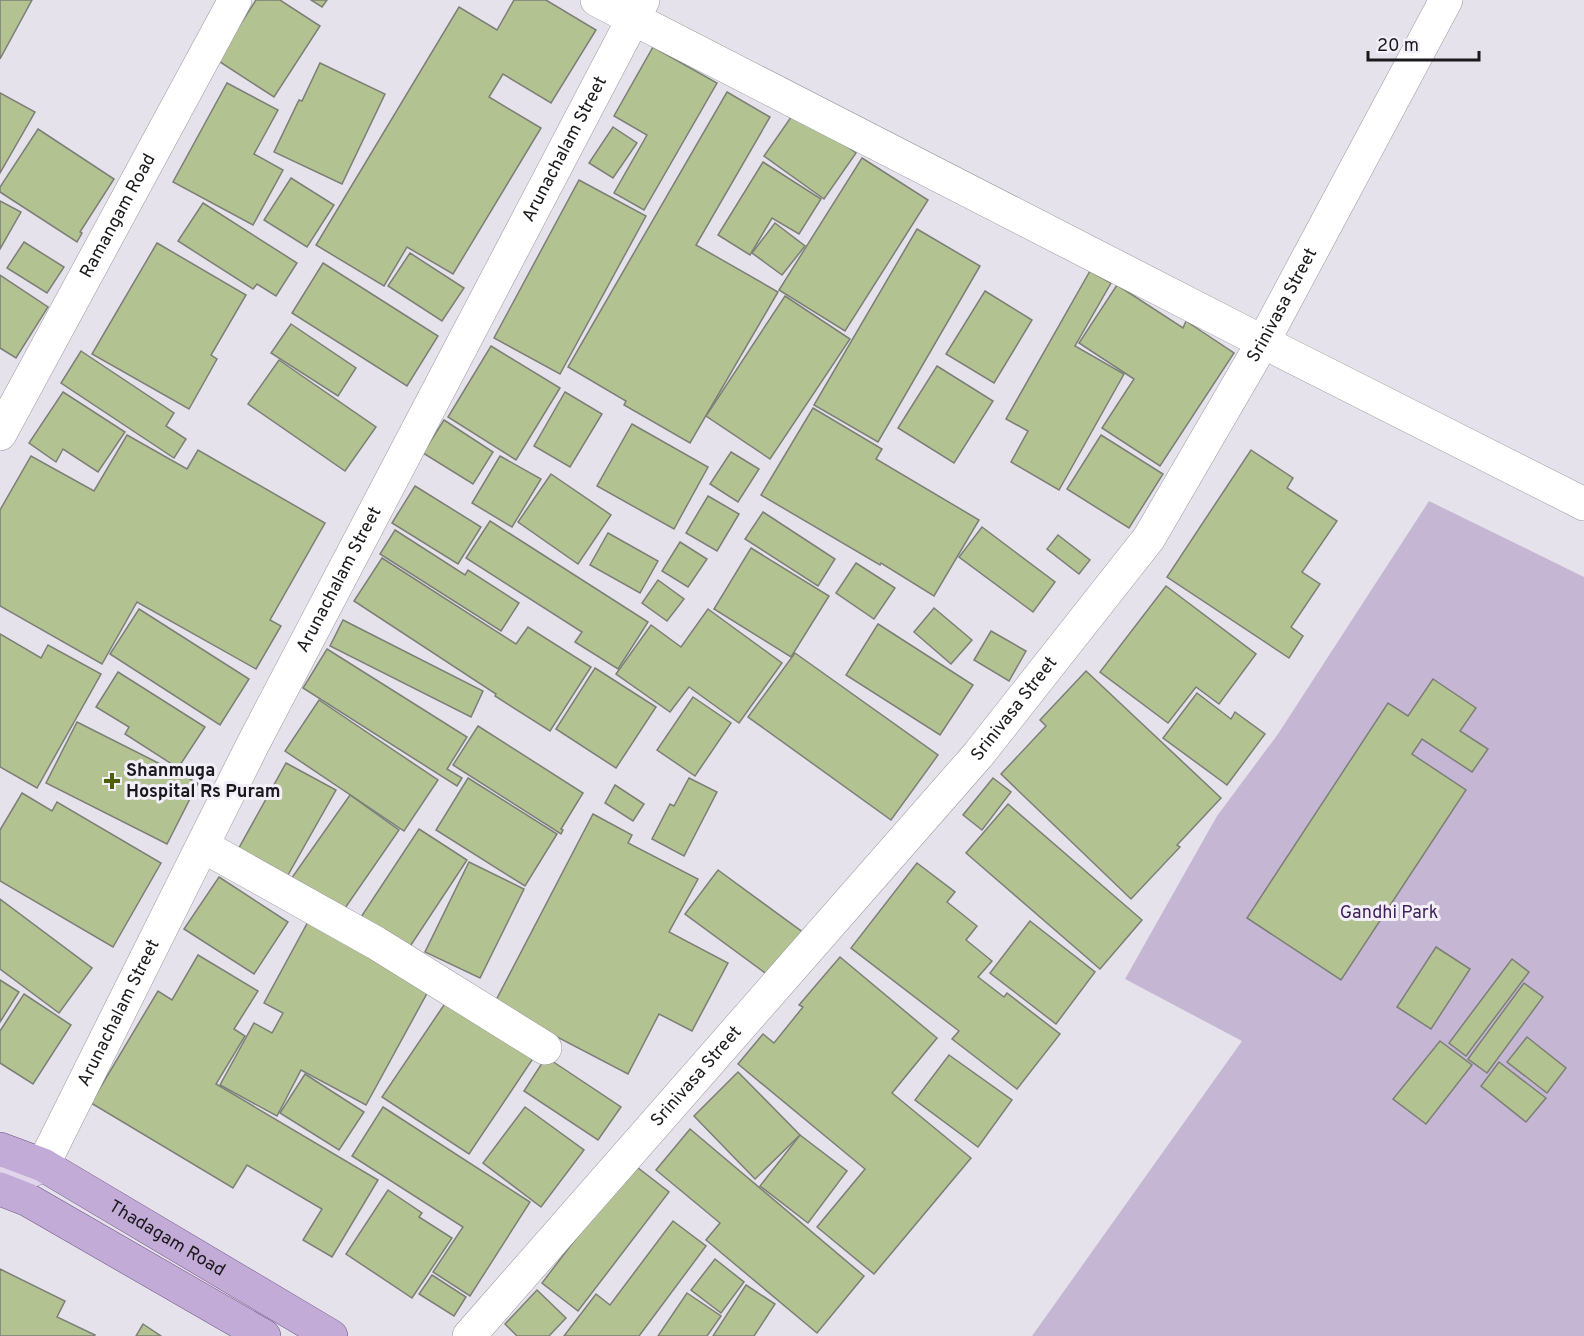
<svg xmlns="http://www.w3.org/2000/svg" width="1584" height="1336" viewBox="0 0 1584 1336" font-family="Overpass,sans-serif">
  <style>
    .green { fill: #c5b7d4 }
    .building { fill: #b2c290; stroke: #7c7f77; stroke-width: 1.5 }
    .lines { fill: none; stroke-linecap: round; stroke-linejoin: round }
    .street-casing { stroke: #9b97a0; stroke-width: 34 }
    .secondary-casing { stroke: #9b97a0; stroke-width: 34 }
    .primary-casing { stroke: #6e5485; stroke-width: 34 }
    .street { stroke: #fff; stroke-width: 33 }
    .secondary { stroke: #e1d5eb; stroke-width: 33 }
    .primary { stroke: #c2abd7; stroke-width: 33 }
    .poi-dot { fill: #4d6008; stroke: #f3eff8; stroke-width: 2 }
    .labels { text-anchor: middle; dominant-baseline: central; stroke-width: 6; stroke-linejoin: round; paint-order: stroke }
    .street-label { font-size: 18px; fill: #1b191c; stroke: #f3eff8 }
    .poi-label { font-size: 18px; font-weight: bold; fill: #1b191c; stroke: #f3eff8; text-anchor: start }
    .park-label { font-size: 18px; fill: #3f1f58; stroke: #f3eff8 }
  </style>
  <rect width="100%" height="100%" fill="#e6e2eb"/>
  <path class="green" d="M1429 501 1584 577V1336H1032L1242 1041 1125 979 1217 816 1278 734Z"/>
  <g class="building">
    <path d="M0 0H32L0 59Z"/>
    <path d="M256 0H280L320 26 274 97 217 60Z"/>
    <path d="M311 0H327L322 7Z"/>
    <path d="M514 0H546L596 30 551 103 503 74 489 97 541 128 453 274 407 247 384 286 316 245 459 7 497 30Z"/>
    <path d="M653 47 717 83 644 210 614 193 647 135 614 116Z"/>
    <path d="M320 63 385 94 342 184 274 152 299 100 302 101Z"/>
    <path d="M227 83 278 110 254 154 283 170 253 225 173 182Z"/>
    <path d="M727 92 770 117 696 245 778 292 690 443 624 405 626 401 568 367Z"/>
    <path d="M0 93 35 112 0 173Z"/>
    <path d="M796 110 856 153 824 199 764 156Z"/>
    <path d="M613 127 637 143 613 178 589 163Z"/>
    <path d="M38 129 114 179 80 232 82 233 77 242 0 192V187Z"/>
    <path d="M862 158 928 200 845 331 779 290Z"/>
    <path d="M763 162 821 199 799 234 772 218 750 255 718 235Z"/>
    <path d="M291 178 334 205 307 247 264 220Z"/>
    <path d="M579 180 646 216 560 374 494 338Z"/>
    <path d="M0 201 21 212 0 249Z"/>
    <path d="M203 203 297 263 276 296 257 284 253 289 178 241Z"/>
    <path d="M775 223 805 246 782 275 752 253Z"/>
    <path d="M917 229 980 266 878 442 814 405Z"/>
    <path d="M24 242 64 267 47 293 7 268Z"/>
    <path d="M157 243 246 295 211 355 217 359 189 409 92 354Z"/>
    <path d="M410 253 464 288 442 321 388 286Z"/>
    <path d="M323 263 438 336 407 386 292 313Z"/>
    <path d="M1090 271 1111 283 1075 346 1124 374 1059 490 1011 462 1028 431 1006 419Z"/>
    <path d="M0 275 48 307 16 358 0 348Z"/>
    <path d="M1117 285 1183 328 1186 321 1234 353 1160 466 1102 428 1134 379 1079 343Z"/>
    <path d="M985 291 1032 320 994 383 946 354Z"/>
    <path d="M785 296 850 339 770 459 706 416Z"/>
    <path d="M291 324 356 368 338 396 271 353Z"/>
    <path d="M491 346 560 388 516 460 448 417Z"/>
    <path d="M81 351 174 413 166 426 186 439 174 458 61 383Z"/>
    <path d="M279 360 376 427 345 471 248 404Z"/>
    <path d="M937 366 993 401 954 463 898 428Z"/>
    <path d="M63 392 125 432 98 472 63 449 56 462 29 443Z"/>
    <path d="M565 392 602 414 570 467 534 446Z"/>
    <path d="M813 408 882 449 876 459 979 520 934 596 881 563 880 565 761 495Z"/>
    <path d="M444 420 493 452 473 484 423 453Z"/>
    <path d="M632 424 708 467 674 529 597 486Z"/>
    <path d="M127 435 187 469 198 450 325 523 270 620 281 626 256 669 137 602 102 664 0 606V510L31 456 94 491Z"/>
    <path d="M1101 435 1163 474 1129 528 1067 489Z"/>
    <path d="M1251 450 1293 478 1287 488 1337 521 1302 572 1320 584 1291 627 1303 636 1289 658 1167 577Z"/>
    <path d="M731 452 759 469 738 502 710 484Z"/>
    <path d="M500 456 541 479 512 527 472 503Z"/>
    <path d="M551 474 611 515 578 564 518 522Z"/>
    <path d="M415 486 481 527 458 564 392 523Z"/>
    <path d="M708 496 739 514 717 551 686 533Z"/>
    <path d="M763 512 835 559 818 586 745 539Z"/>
    <path d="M490 521 648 622 618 669 575 642 582 632 466 558Z"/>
    <path d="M982 527 1055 582 1033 612 959 557Z"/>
    <path d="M395 530 465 575 468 570 519 603 501 631 380 554Z"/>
    <path d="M608 533 658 561 640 593 590 565Z"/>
    <path d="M1058 535 1090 560 1079 574 1047 549Z"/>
    <path d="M680 542 707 559 688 587 662 571Z"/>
    <path d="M751 548 829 596 791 657 714 609Z"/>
    <path d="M382 558 516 644 528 627 591 667 550 731 495 696 496 694 354 601Z"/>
    <path d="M856 563 895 588 874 619 836 593Z"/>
    <path d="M658 580 684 599 667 621 642 603Z"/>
    <path d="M1166 586 1256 654 1219 704 1196 687 1168 723 1100 672Z"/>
    <path d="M934 608 972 640 951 664 914 632Z"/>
    <path d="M139 609 249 679 220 725 110 654Z"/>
    <path d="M708 609 782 663 739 723 689 687 670 712 616 674 651 625 681 647Z"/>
    <path d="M343 620 483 691 471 717 330 646Z"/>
    <path d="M878 624 973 685 940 735 846 675Z"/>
    <path d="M991 631 1026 651 1009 681 974 660Z"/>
    <path d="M0 634 41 658 48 645 101 674 37 788 0 767Z"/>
    <path d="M327 649 467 737 447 769 462 778 457 786 303 688Z"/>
    <path d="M795 653 938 755 891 820 748 717Z"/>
    <path d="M595 668 656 707 616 768 556 729Z"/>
    <path d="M1086 671 1221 798 1177 845 1180 847 1131 899 1001 774 1046 726 1040 720Z"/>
    <path d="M118 672 205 727 178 768 125 734 129 727 96 707Z"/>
    <path d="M1433 679 1476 708 1460 731 1488 749 1472 772 1422 739 1412 754 1466 790 1341 980 1247 918 1388 703 1408 716Z"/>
    <path d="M1197 693 1231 719 1235 712 1265 734 1227 785 1163 738Z"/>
    <path d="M693 697 731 723 695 776 657 750Z"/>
    <path d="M319 700 438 780 404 831 285 751Z"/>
    <path d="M77 722 198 783 167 844 46 783Z"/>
    <path d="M478 726 583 793 561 829 563 830 561 834 453 765Z"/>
    <path d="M286 763 336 790 284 882 235 855Z"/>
    <path d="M468 778 557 834 525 886 436 830Z"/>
    <path d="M689 778 717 792 684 856 652 839 670 804 674 806Z"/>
    <path d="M993 778 1011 792 982 830 963 815Z"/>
    <path d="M615 785 644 804 633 821 605 803Z"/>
    <path d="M22 793 52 811 57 802 161 863 113 947 0 881V830Z"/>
    <path d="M350 795 399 830 341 914 291 879Z"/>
    <path d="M1008 804 1142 920 1100 969 966 853Z"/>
    <path d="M593 814 632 835 628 843 698 879 669 932 728 963 692 1031 659 1014 628 1074 494 1004Z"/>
    <path d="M419 829 467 860 409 948 361 917Z"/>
    <path d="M469 862 524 889 480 978 425 952Z"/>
    <path d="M917 863 955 892 947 902 977 926 966 940 992 961 978 977 1004 997 1007 993 1060 1034 1017 1089 952 1039 959 1031 851 948Z"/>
    <path d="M718 870 808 936 776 981 685 914Z"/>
    <path d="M219 877 288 922 254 974 184 929Z"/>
    <path d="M0 899 92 968 59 1013 0 969Z"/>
    <path d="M309 920 431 986 366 1105 301 1070 277 1116 220 1085 254 1023 272 1033 283 1013 264 1003Z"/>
    <path d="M1030 921 1095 972 1056 1024 990 973Z"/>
    <path d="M1436 947 1470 969 1431 1029 1397 1007Z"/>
    <path d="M198 955 258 991 234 1029 245 1036 216 1084 378 1180 332 1257 303 1240 322 1209 247 1165 233 1188 91 1103 158 991 172 1000Z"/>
    <path d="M840 957 937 1038 892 1093 971 1158 874 1274 817 1227 865 1169 738 1064 763 1034 774 1043 803 1007 799 1005Z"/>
    <path d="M1512 959 1529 972 1466 1056 1449 1043Z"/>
    <path d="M0 980 19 992 0 1022Z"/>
    <path d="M1524 983 1543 997 1487 1073 1468 1059Z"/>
    <path d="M24 994 71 1025 33 1084 0 1063V1031Z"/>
    <path d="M448 999 534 1057 469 1154 382 1097Z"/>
    <path d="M1527 1037 1566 1068 1547 1093 1507 1062Z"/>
    <path d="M1440 1041 1472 1065 1426 1124 1393 1099Z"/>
    <path d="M949 1055 1012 1100 978 1147 915 1100Z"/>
    <path d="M546 1057 621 1107 598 1140 524 1091Z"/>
    <path d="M1499 1062 1546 1098 1526 1122 1481 1086Z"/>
    <path d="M738 1072 800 1135 755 1179 694 1116Z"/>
    <path d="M305 1074 364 1112 339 1150 280 1113Z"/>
    <path d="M383 1107 530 1202 470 1296 433 1272 463 1227 352 1156Z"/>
    <path d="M525 1107 584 1150 541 1207 483 1163Z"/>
    <path d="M690 1129 864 1276 817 1333 706 1240 720 1223 656 1170Z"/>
    <path d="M800 1135 847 1171 808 1223 760 1186Z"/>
    <path d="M633 1164 669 1192 578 1311 542 1283Z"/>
    <path d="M388 1190 422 1213 419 1217 452 1238 412 1298 346 1254Z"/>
    <path d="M673 1221 706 1246 639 1336H564L596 1294 610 1305Z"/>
    <path d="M715 1259 744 1282 721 1313 691 1290Z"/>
    <path d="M0 1269 65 1301 57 1317 95 1335 94 1336H0Z"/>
    <path d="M432 1275 466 1297 454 1316 419 1294Z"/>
    <path d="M746 1285 775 1304 754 1336H713Z"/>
    <path d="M537 1290 566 1318 549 1336H517L505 1324Z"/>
    <path d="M687 1293 721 1316 707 1336H658Z"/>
    <path d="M143 1324 161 1336H136Z"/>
  </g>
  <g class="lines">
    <g class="street-casing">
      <g id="street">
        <path d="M597 0 1263 342 1584 504"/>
        <path id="s1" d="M0 434 235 0"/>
        <path d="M203 846 376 943 545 1048"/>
        <path id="s2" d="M43 1165 253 744 643 0"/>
        <path id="s3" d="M469 1336 978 755 1149 538 1263 342 1446 0"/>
      </g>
    </g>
    <g class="secondary-casing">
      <path id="secondary" d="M0 1185 43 1165"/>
    </g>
    <g class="primary-casing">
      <g id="primary">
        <path id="s4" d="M0 1149 43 1165 331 1336"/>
        <path d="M0 1189 28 1200 264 1336"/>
      </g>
    </g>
    <use href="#street" class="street"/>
    <use href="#secondary" class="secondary"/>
    <use href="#primary" class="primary"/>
  </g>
  <path class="poi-dot" d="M109 772h6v6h6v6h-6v6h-6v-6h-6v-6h6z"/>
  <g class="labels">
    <g class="street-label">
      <text stroke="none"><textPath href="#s2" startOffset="1142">Arunachalam Street</textPath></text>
      <text stroke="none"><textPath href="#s1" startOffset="248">Ramangam Road</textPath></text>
      <text stroke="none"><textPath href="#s3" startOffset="1317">Srinivasa Street</textPath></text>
      <text stroke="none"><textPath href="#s2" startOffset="656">Arunachalam Street</textPath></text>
      <text stroke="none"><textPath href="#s3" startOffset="831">Srinivasa Street</textPath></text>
      <text stroke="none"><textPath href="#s2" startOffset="170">Arunachalam Street</textPath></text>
      <text stroke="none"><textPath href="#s3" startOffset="345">Srinivasa Street</textPath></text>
      <text stroke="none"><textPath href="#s4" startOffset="190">Thadagam Road</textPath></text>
    </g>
    <g class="poi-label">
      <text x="126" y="771">Shanmuga<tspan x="126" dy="21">Hospital Rs Puram</tspan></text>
    </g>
    <g class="park-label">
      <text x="1389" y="913">Gandhi Park</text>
    </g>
  </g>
  <path d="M1368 51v9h111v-9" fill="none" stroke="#1b191c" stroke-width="3"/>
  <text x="1377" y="51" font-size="18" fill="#1b191c" stroke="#f3eff8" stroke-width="4.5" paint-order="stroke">20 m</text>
</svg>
